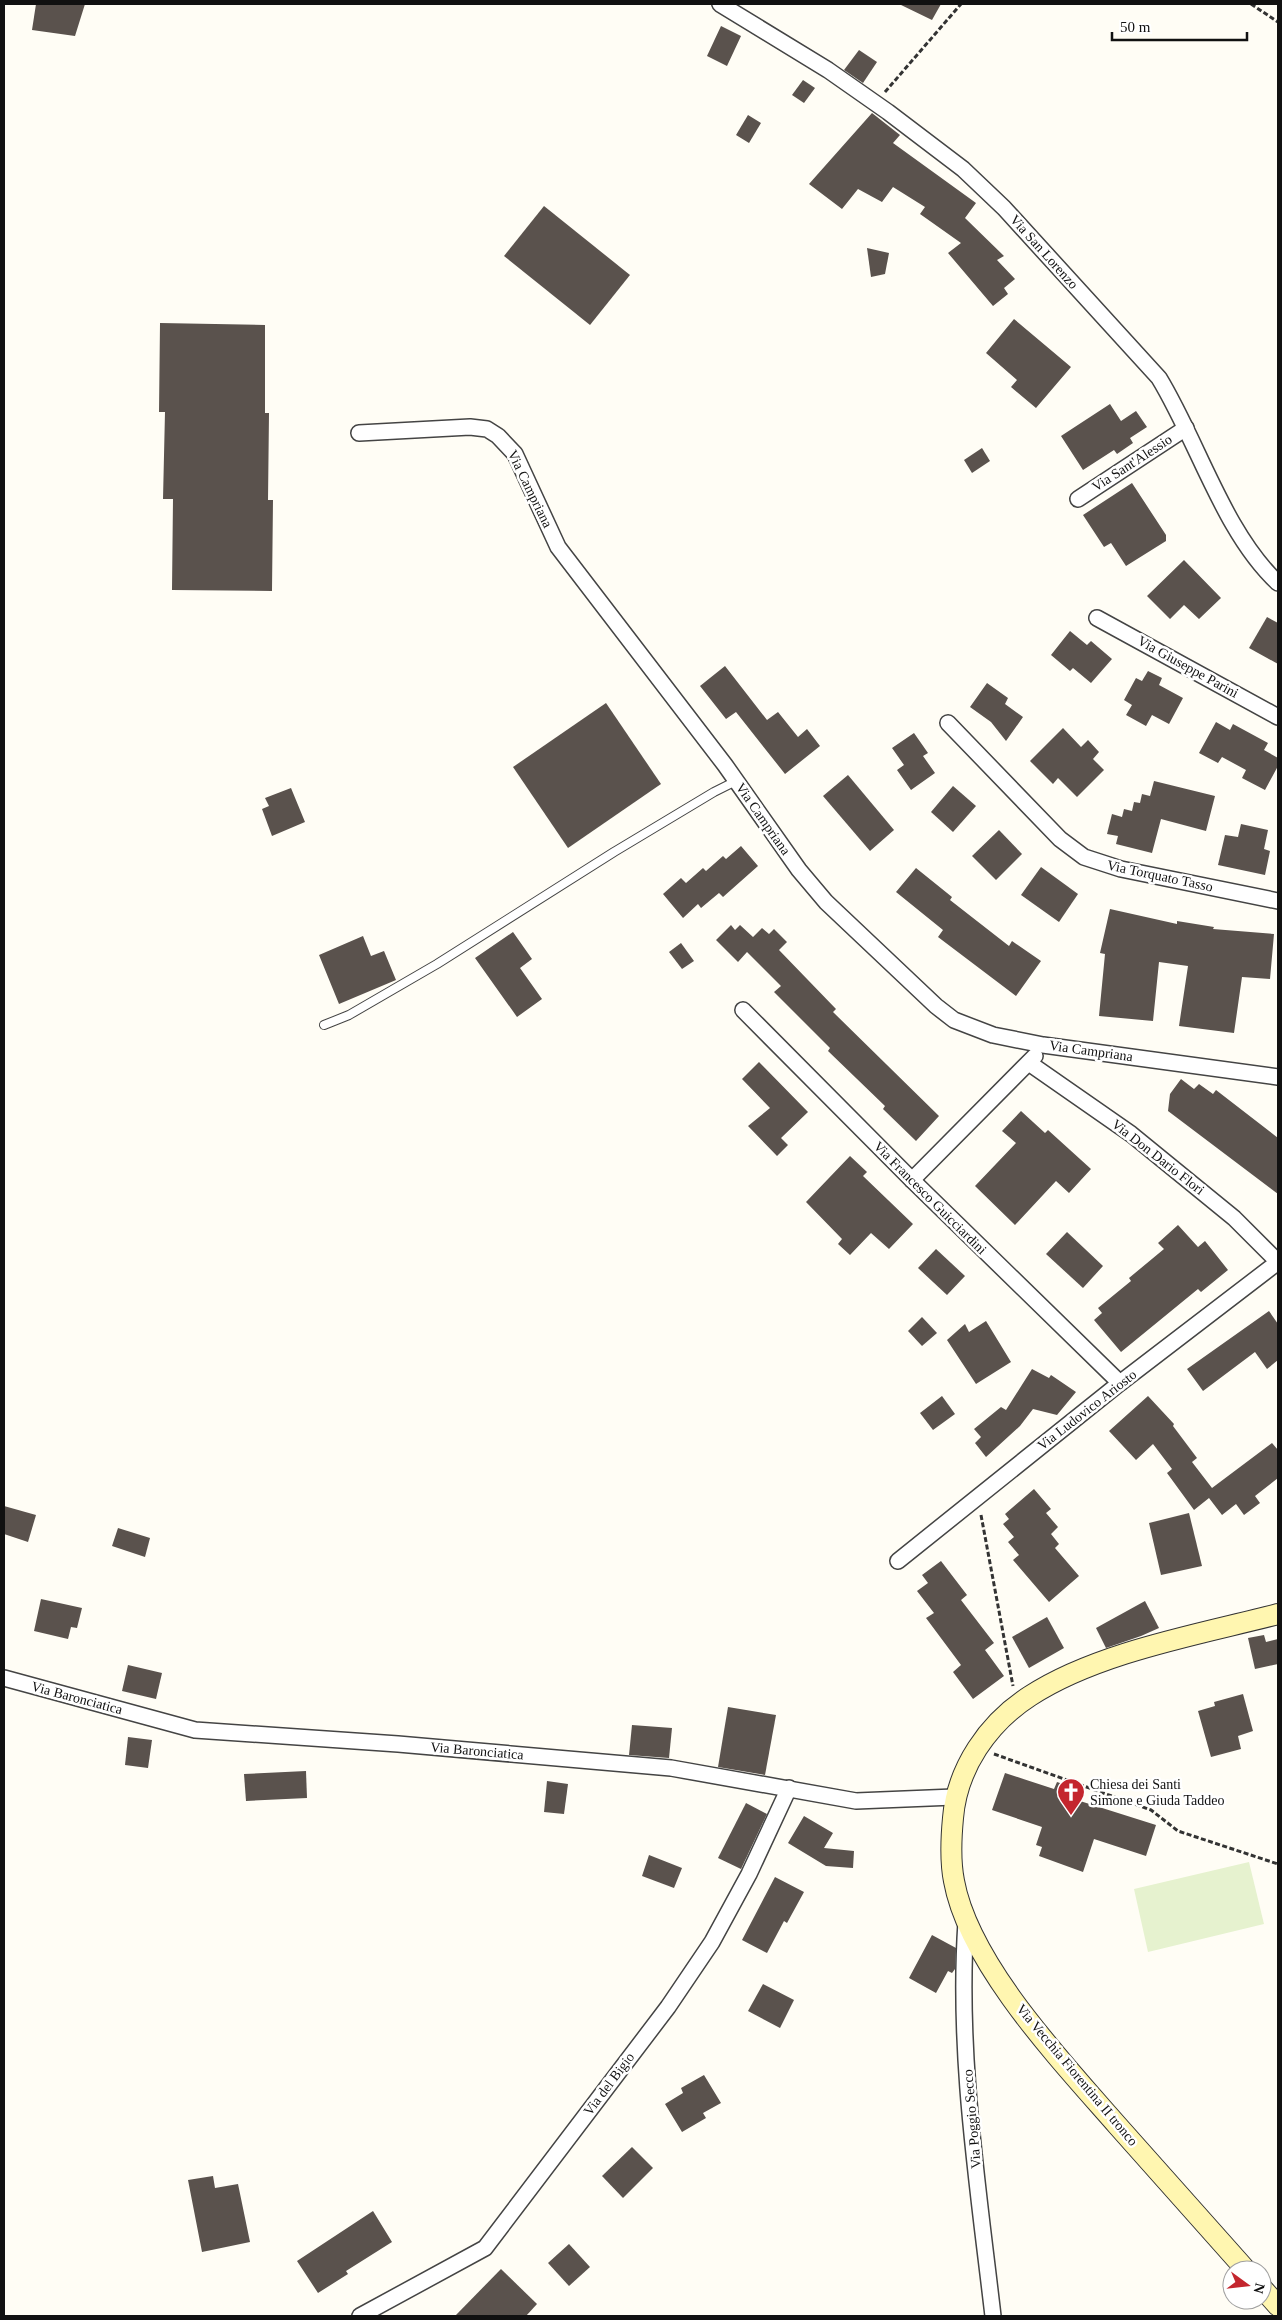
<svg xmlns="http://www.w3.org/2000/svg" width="1282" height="2320" viewBox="0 0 1282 2320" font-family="'Times New Roman',serif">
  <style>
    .pitch { fill: #e6f2cf }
    .building { fill: #5a524d }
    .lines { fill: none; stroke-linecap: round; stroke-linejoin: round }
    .lane-casing { stroke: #444; stroke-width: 10 }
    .street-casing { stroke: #444; stroke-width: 18 }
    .secondary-casing { stroke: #333; stroke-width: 22 }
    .path { stroke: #333; stroke-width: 3; stroke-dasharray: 5 2.5; stroke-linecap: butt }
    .lane { stroke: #fff; stroke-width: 8 }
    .street { stroke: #fff; stroke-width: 15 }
    .secondary { stroke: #fff6b0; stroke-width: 20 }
    .labels { text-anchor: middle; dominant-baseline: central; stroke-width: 5; stroke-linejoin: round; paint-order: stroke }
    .street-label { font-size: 14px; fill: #111; stroke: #fff }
    .poi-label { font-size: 14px; fill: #111; stroke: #fff; text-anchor: start }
  </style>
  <rect width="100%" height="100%" fill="#fffdf5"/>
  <path class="pitch" d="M1249 1862 1264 1924 1148 1952 1134 1889Z"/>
  <g class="building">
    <path d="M36 4H85L75 36 32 30Z"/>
    <path d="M899 4H941L932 20Z"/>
    <path d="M721 26 741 36 727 66 707 56Z"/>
    <path d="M859 50 877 62 863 83 844 70Z"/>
    <path d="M803 80 815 88 804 103 792 95Z"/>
    <path d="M872 113 900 135 893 143 976 203 965 218 1004 256 997 260 1015 279 1004 288 1008 294 993 306 948 253 961 243 920 214 925 207 893 187 882 202 858 189 842 209 809 184Z"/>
    <path d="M748 115 761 123 749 143 736 135Z"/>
    <path d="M544 206 630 275 590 325 504 256Z"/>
    <path d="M867 248 889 253 885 274 871 277Z"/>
    <path d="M1014 319 1071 367 1036 408 1011 387 1017 380 986 353Z"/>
    <path d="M160 323 265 325V413H269L268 500H273L272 591 172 590 173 499H163L165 412H159Z"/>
    <path d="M1110 404 1121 421 1136 411 1147 427 1130 438 1133 443 1117 454 1114 450 1083 470 1061 436Z"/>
    <path d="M982 448 990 461 972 473 964 460Z"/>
    <path d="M1132 483 1166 535V541L1126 566 1111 543 1104 547 1083 515Z"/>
    <path d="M1184 560 1221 598 1199 619 1184 605 1170 619 1147 596Z"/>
    <path d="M1267 617 1278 623V664L1249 648Z"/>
    <path d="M1070 631 1087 645 1091 641 1112 659 1091 683 1073 668 1070 671 1051 655Z"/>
    <path d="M725 666 767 720 778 712 798 737 807 729 820 746 785 774 736 712 726 719 700 686Z"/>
    <path d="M1148 671 1162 678 1159 685 1183 698 1169 724 1152 715 1146 726 1126 715 1132 705 1124 700 1136 678 1142 681Z"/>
    <path d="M987 683 1008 698 1005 704 1023 717 1006 741 991 722 970 707Z"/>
    <path d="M606 703 661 784 568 848 513 767Z"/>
    <path d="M1216 722 1230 730 1233 724 1268 743 1264 750 1278 758V766L1265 790 1242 778 1246 770 1222 757 1218 763 1199 753Z"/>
    <path d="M1063 728 1081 747 1088 740 1099 752 1093 759 1104 770 1077 797 1058 778 1053 784 1030 761Z"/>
    <path d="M914 733 928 753 923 756 935 773 911 790 897 770 904 765 892 748Z"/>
    <path d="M848 775 894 830 870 851 823 796Z"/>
    <path d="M1154 781 1215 796 1206 831 1161 819 1152 853 1116 844 1118 836 1107 834 1112 814 1122 817 1124 809 1132 811 1134 802 1140 803 1142 794 1150 796Z"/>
    <path d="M953 786 976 806 953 832 931 812Z"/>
    <path d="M291 788 305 822 272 836 262 809 269 806 265 798Z"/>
    <path d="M1241 824 1268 830 1264 849 1270 851 1265 875 1218 865 1225 835 1238 837Z"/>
    <path d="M999 830 1022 854 996 880 972 856Z"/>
    <path d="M741 846 758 866 723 897 719 893 701 908 698 904 683 918 663 894 681 878 686 883 703 868 706 871 723 856 726 859Z"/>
    <path d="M1041 867 1078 894 1059 922 1021 895Z"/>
    <path d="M916 868 952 897 950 900 1009 946 1012 941 1041 961 1016 996 938 937 943 930 896 892Z"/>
    <path d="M1110 909 1177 924V921L1214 927 1213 929 1274 934 1270 979 1242 977 1234 1033 1179 1026 1188 966 1159 962 1153 1021 1099 1016 1105 954 1100 953Z"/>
    <path d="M731 925 735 930 740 925 753 937 762 928 769 934 774 929 787 942 779 950 836 1009 833 1012 939 1116 916 1141 883 1109 885 1106 828 1051 830 1048 774 992 781 986 747 952 738 962 716 940Z"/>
    <path d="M513 932 532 959 520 968 542 999 517 1017 475 958Z"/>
    <path d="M363 936 371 956 384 951 396 980 339 1004 319 955Z"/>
    <path d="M681 943 694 961 682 969 669 952Z"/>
    <path d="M759 1062 808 1112 781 1138 788 1145 777 1156 748 1126 770 1108 742 1079Z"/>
    <path d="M1181 1079 1194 1089 1199 1084 1213 1094 1216 1090 1278 1138V1194L1168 1111 1170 1094Z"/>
    <path d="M1021 1111 1045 1133 1048 1130 1091 1169 1069 1193 1056 1181 1015 1225 975 1186 1016 1143 1002 1131Z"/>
    <path d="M850 1156 867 1172 863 1176 913 1224 889 1249 871 1233 850 1255 838 1244 842 1239 806 1202Z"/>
    <path d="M1178 1225 1198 1247 1205 1241 1228 1270 1201 1292 1198 1289 1121 1352 1094 1320 1102 1313 1098 1308 1131 1281 1129 1278 1164 1249 1158 1243Z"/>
    <path d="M1067 1232 1103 1266 1083 1288 1046 1254Z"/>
    <path d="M936 1249 965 1276 947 1295 918 1268Z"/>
    <path d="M1269 1311 1278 1324V1360L1267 1369 1255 1352 1203 1391 1187 1369Z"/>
    <path d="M922 1317 937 1333 922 1346 908 1331Z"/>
    <path d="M986 1321 1011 1362 976 1384 947 1340 965 1324 969 1332Z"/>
    <path d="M1032 1369 1049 1378 1051 1375 1076 1392 1057 1415 1033 1409 1020 1426 986 1457 975 1443 981 1437 974 1429 1001 1407 1006 1410Z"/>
    <path d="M942 1396 955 1414 933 1430 920 1413Z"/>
    <path d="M1148 1396 1174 1424 1173 1426 1197 1458 1192 1462 1212 1488 1272 1443 1278 1450V1478L1255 1496 1260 1503 1244 1515 1236 1504 1222 1515 1209 1498 1194 1510 1167 1473 1172 1469 1153 1444 1136 1460 1109 1431Z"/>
    <path d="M1034 1489 1051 1509 1046 1513 1058 1527 1051 1534 1059 1544 1055 1548 1079 1576 1049 1602 1013 1560 1019 1555 1008 1542 1014 1537 1003 1524 1009 1519 1005 1514Z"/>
    <path d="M4 1506 36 1515 28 1542 4 1534Z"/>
    <path d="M1189 1513 1202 1566 1161 1575 1149 1523Z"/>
    <path d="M118 1528 150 1538 145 1557 112 1546Z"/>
    <path d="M941 1561 967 1595 961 1600 994 1643 985 1650 1004 1676 973 1699 953 1672 961 1665 926 1618 934 1613 917 1591 928 1583 922 1575Z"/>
    <path d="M41 1599 82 1608 77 1628 71 1627 68 1639 34 1631Z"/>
    <path d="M1145 1601 1159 1628 1141 1636 1106 1648 1096 1628Z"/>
    <path d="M1047 1617 1064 1648 1029 1668 1012 1637Z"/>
    <path d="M1264 1635 1266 1642 1278 1639V1664L1255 1669 1248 1638Z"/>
    <path d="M128 1665 162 1673 156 1699 122 1691Z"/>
    <path d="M1243 1694 1253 1731 1238 1736 1241 1749 1211 1757 1198 1711 1215 1706 1214 1702Z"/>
    <path d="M728 1707 776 1715 765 1775 718 1767Z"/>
    <path d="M632 1725 672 1728 669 1758 629 1755Z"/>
    <path d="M128 1737 152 1740 148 1768 125 1765Z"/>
    <path d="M306 1771 307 1798 246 1801 244 1774Z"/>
    <path d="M1005 1773 1054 1789 1057 1782 1084 1791 1080 1801 1156 1825 1146 1856 1094 1839 1083 1872 1039 1856 1042 1847 1036 1845 1042 1827 992 1810Z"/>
    <path d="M547 1781 568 1784 564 1814 544 1812Z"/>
    <path d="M746 1803 767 1814 741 1869 718 1858Z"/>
    <path d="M804 1816 833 1833 824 1848 854 1851 853 1868 826 1866 788 1843Z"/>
    <path d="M649 1855 682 1868 674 1888 642 1876Z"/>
    <path d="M775 1877 804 1892 787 1923 784 1921 767 1953 742 1940Z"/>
    <path d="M932 1935 956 1948 955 1969 952 1973 948 1971 936 1993 909 1978Z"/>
    <path d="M763 1984 794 2000 780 2028 748 2011Z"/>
    <path d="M704 2075 721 2103 703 2113 706 2118 682 2132 665 2104 683 2093 681 2088Z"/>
    <path d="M632 2147 653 2168 623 2198 602 2176Z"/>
    <path d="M213 2176 215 2188 238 2184 250 2242 202 2252 188 2180Z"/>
    <path d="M373 2211 392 2242 346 2271 348 2274 318 2293 297 2261Z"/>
    <path d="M569 2244 590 2267 569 2286 548 2263Z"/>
    <path d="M501 2269 537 2304 526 2316H455Z"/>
  </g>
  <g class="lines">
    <g class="lane-casing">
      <path id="lane" d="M324 1025 349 1015 437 964 614 852 714 792 736 781"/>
    </g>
    <g class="street-casing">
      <g id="street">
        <path d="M720 4 828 70 888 112 963 169 1004 208 1159 378C1198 442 1224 533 1278 583"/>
        <path d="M359 433 470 427 487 429 498 436 515 454 558 547 725 765 799 870 826 902 936 1006 954 1020 993 1035 1043 1045 1278 1077"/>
        <path d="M1078 499 1186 428"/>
        <path d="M1097 618 1278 717"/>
        <path d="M948 723 1060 839 1084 857 1121 869 1278 901"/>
        <path d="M743 1010 912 1180 1120 1383"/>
        <path d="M912 1180 1035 1056"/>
        <path d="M898 1561 1120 1383 1278 1262 1234 1218 1131 1134 1029 1063"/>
        <path d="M4 1678 195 1730 398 1744 671 1768 856 1801 954 1797"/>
        <path d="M966 1922C957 2053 978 2186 993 2316"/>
        <path d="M360 2316 485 2248 668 2007 712 1942 749 1874 789 1788"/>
      </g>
    </g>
    <g class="secondary-casing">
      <g id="secondary">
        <path d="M1246 2270C1203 2222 1160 2173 1117 2125 1062 2062 969 1964 954 1881 950 1861 951 1839 953 1818 957 1768 988 1723 1030 1696 1097 1652 1201 1634 1278 1614"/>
        <path d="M1262 2288 1278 2306"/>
      </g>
    </g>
    <g class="path">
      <path d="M1251 4 1278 22"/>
      <path d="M885 92 961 4"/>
      <path d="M981 1515 1013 1686"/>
      <path d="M994 1754 1151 1810 1178 1831 1278 1864"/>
    </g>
    <use href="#lane" class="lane"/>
    <use href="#street" class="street"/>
    <use href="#secondary" class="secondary"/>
  </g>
  <defs>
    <g id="church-pin" transform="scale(1.4375)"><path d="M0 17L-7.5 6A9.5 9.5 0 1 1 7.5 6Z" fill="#c4262e" stroke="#fff"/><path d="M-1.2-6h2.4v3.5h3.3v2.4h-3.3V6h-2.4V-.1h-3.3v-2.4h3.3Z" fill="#fff"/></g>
  </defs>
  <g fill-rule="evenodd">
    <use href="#church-pin" x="1071" y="1792"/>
  </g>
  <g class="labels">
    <g class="street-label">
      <text transform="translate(1044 252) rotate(48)">Via San Lorenzo</text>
      <text transform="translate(1132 463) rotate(-33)">Via Sant'Alessio</text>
      <text transform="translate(530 489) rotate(64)">Via Campriana</text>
      <text transform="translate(1188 667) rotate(29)">Via Giuseppe Parini</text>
      <text transform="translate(763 819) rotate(55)">Via Campriana</text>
      <text transform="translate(1160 876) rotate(12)">Via Torquato Tasso</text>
      <text transform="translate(1091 1051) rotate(8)">Via Campriana</text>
      <text transform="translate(1158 1157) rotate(38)">Via Don Dario Flori</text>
      <text transform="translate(930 1198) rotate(45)">Via Francesco Guicciardini</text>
      <text transform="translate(1087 1410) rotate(-38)">Via Ludovico Ariosto</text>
      <text transform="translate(77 1698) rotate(15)">Via Baronciatica</text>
      <text transform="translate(477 1751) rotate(5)">Via Baronciatica</text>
      <text transform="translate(1077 2075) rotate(50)">Via Vecchia Fiorentina II tronco</text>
      <text transform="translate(609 2084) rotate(-53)">Via del Bigio</text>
      <text transform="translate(972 2119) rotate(-95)">Via Poggio Secco</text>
    </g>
    <g class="poi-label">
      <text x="1090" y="1784">Chiesa dei Santi<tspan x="1090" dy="16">Simone e Giuda Taddeo</tspan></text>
    </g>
  </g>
  <rect width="1282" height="2320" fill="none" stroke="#111111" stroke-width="10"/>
  <g transform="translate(1247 2285) rotate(105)"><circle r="24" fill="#ffffff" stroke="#a0a0a0"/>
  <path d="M0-4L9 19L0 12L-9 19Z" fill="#c4262e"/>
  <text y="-8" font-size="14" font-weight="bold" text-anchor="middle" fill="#111111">N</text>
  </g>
  <path d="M1112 32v8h135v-8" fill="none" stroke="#111111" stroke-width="2.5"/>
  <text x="1120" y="32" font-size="15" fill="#111111" stroke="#ffffff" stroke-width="4" paint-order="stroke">50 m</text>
</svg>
